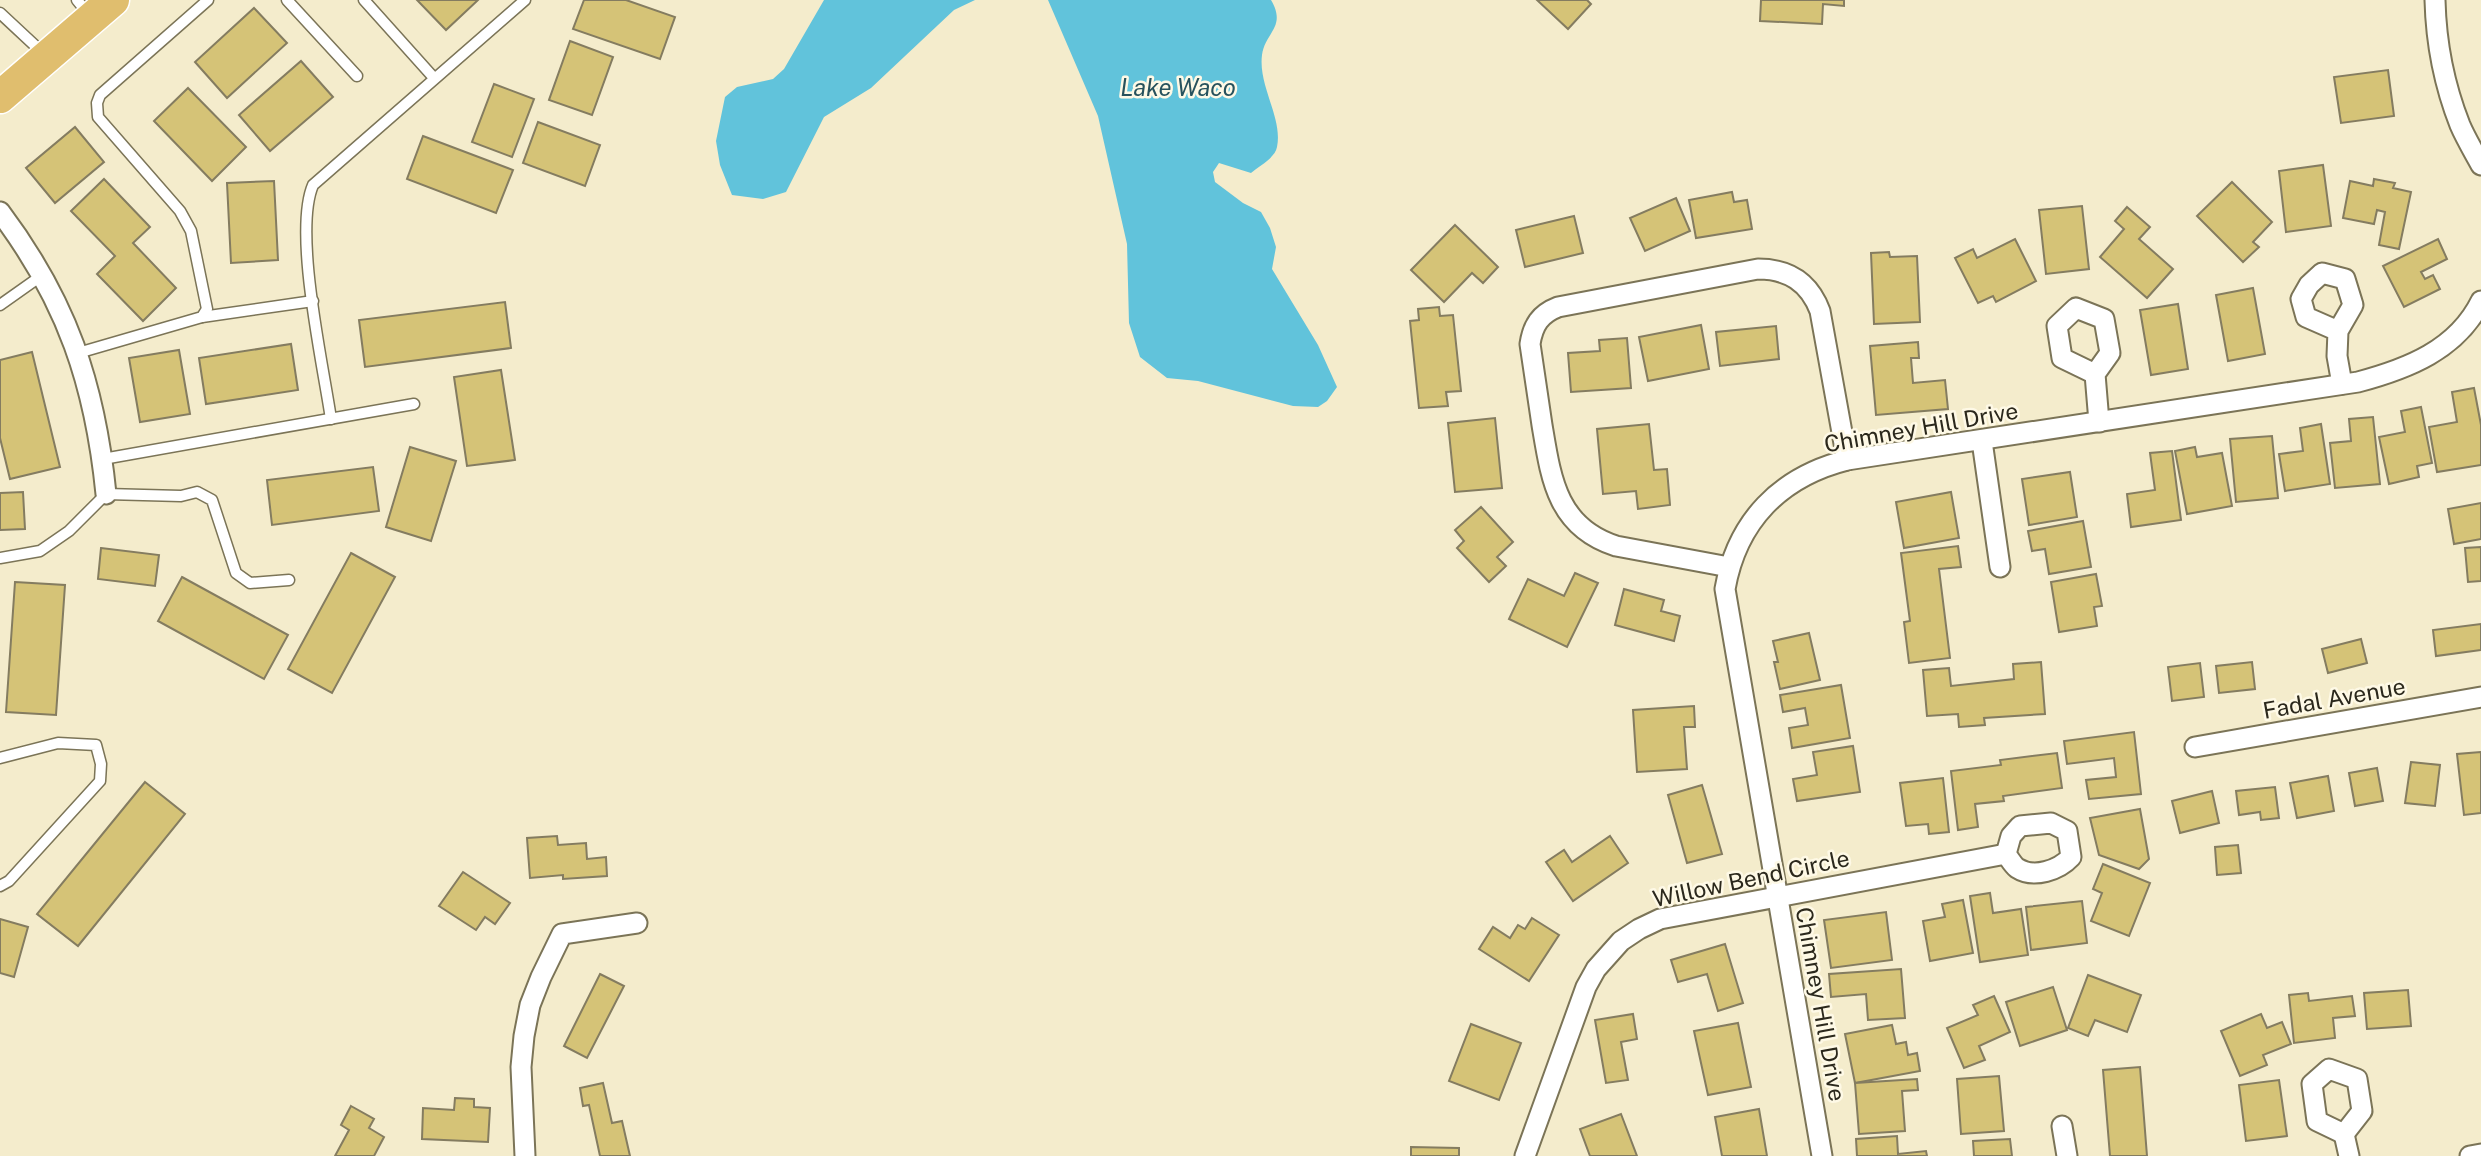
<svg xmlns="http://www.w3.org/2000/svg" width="2481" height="1156" viewBox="0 0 2481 1156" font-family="'Public Sans',sans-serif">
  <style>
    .water { fill: #61c3db }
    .building { fill: #d5c377; stroke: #847c60; stroke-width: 2 }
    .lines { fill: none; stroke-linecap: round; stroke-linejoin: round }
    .service-casing { stroke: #7b7457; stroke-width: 13 }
    .minor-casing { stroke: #7b7457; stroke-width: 23 }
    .primary-casing { stroke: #fff; stroke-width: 35 }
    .service { stroke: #fff; stroke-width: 10 }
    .minor { stroke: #fff; stroke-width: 19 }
    .primary { stroke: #e0be6e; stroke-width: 32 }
    .labels { text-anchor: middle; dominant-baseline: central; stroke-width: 5; stroke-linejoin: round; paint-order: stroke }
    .street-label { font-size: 23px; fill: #2b281c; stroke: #fef9e6 }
    .water-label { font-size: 24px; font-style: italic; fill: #27525d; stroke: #fef9e6 }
  </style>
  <rect width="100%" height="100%" fill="#f4eccc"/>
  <g class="water">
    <path d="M824 0H975L954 10 871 88 824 117 786 192 763 199 732 195 720 165 716 141 725 97 737 87 773 79 784 69Z"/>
    <path d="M1048 0H1271C1287 27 1265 32 1262 55 1258 86 1283 118 1277 147 1275 158 1259 166 1251 173L1219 163 1213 172 1215 182 1243 203 1261 212 1270 228 1276 247 1272 269 1318 345 1337 387 1327 401 1318 407 1293 406 1198 381 1167 378 1140 357 1129 323 1127 244 1098 116Z"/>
  </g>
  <g class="building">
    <path d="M417 0H478L446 30Z"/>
    <path d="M584 0H626L675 17 660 59 573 29Z"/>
    <path d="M1537 0H1587L1591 4 1568 29Z"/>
    <path d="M1761 0H1844V6L1823 4 1822 24 1760 21Z"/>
    <path d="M254 8 287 43 227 98 195 62Z"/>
    <path d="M570 41 613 57 592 115 549 100Z"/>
    <path d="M301 61 333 97 270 151 239 115Z"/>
    <path d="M2388 70 2394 116 2341 123 2334 77Z"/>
    <path d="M494 84 534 99 512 157 472 142Z"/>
    <path d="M188 88 246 147 212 181 154 121Z"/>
    <path d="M538 122 600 145 585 186 523 163Z"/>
    <path d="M75 127 104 162 55 203 26 168Z"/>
    <path d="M423 136 513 170 496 213 407 179Z"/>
    <path d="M2323 165 2331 226 2286 232 2279 171Z"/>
    <path d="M104 179 150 227 133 243 176 288 143 321 97 274 115 256 71 211Z"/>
    <path d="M2374 179 2395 183 2393 188 2411 192 2399 249 2379 245 2385 212 2377 210 2374 224 2343 218 2350 181 2373 186Z"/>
    <path d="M274 181 278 260 231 263 227 183Z"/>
    <path d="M2232 182 2272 222 2253 242 2259 247 2243 262 2197 216Z"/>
    <path d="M1732 192 1734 202 1747 200 1752 229 1696 238 1689 200Z"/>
    <path d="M1676 198 1690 231 1645 251 1630 218Z"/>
    <path d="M2082 206 2089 269 2046 274 2039 210Z"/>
    <path d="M2127 207 2150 227 2139 239 2173 269 2147 298 2100 257 2124 229 2115 221Z"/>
    <path d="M1574 216 1583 253 1525 267 1516 230Z"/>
    <path d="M1455 225 1498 267 1483 283 1472 273 1444 302 1411 270Z"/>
    <path d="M2015 239 2036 281 1996 302 1993 296 1978 303 1955 258 1973 249 1977 258Z"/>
    <path d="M2438 239 2447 259 2421 272 2425 279 2433 275 2440 289 2404 307 2383 266Z"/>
    <path d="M1889 252 1890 257 1917 256 1920 322 1874 324 1871 253Z"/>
    <path d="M2253 288 2265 354 2228 361 2216 295Z"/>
    <path d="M505 302 511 348 365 367 359 320Z"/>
    <path d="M2178 304 2188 369 2151 375 2140 310Z"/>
    <path d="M1439 307 1440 316 1453 315 1461 391 1446 392 1448 406 1419 408 1410 321 1419 320 1418 309Z"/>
    <path d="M1701 325 1709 369 1648 381 1639 337Z"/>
    <path d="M1776 326 1779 359 1720 366 1716 332Z"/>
    <path d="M1627 338 1631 388 1571 392 1568 353 1600 351 1599 340Z"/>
    <path d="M1918 342 1919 358H1911L1913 383 1945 380 1948 409 1876 415 1870 346Z"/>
    <path d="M291 344 298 390 206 404 199 358Z"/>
    <path d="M179 350 190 414 140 422 129 358Z"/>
    <path d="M32 352 60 467 10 479 0 438V360Z"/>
    <path d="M501 370 515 460 467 466 454 377Z"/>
    <path d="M2474 388 2481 425V465L2437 472 2429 427 2457 422 2452 392Z"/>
    <path d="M2421 407 2432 463 2417 466 2419 477 2389 484 2379 437 2405 432 2401 411Z"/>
    <path d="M2373 417 2380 484 2335 488 2330 443 2351 441 2349 419Z"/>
    <path d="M1495 418 1502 488 1455 492 1448 423Z"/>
    <path d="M1649 424 1654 470 1667 469 1670 505 1638 509 1636 491 1603 494 1597 429Z"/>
    <path d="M2321 424 2330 484 2285 491 2279 454 2303 451 2300 428Z"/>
    <path d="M2272 436 2278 498 2236 502 2230 439Z"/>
    <path d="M410 447 456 461 431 541 386 527Z"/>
    <path d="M2195 447 2197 457 2222 453 2232 506 2187 514 2175 451Z"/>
    <path d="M2172 451 2181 520 2131 527 2127 494 2155 490 2150 453Z"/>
    <path d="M373 467 379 511 272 525 267 480Z"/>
    <path d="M2070 472 2077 517 2029 525 2022 479Z"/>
    <path d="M23 492 25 529 0 530V493Z"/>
    <path d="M1951 492 1959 538 1904 548 1896 502Z"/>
    <path d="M2481 503V539L2454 544 2448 509Z"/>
    <path d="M1481 507 1513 542 1497 557 1506 566 1489 582 1457 548 1464 541 1455 530Z"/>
    <path d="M2083 521 2091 567 2049 574 2045 549 2032 551 2028 531Z"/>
    <path d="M1958 546 1961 567 1939 569 1950 658 1909 663 1904 622 1910 621 1901 553Z"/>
    <path d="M2481 547V581L2468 582 2465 548Z"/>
    <path d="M101 548 159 555 155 586 98 579Z"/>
    <path d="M351 553 395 577 332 693 288 669Z"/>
    <path d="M1575 573 1598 583 1567 647 1509 619 1528 579 1564 596Z"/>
    <path d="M2096 574 2102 606 2094 607 2097 626 2059 632 2051 582Z"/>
    <path d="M182 577 288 635 264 679 158 621Z"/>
    <path d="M15 582 65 585 56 715 6 712Z"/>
    <path d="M1624 589 1664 600 1661 611 1680 616 1674 641 1615 625Z"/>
    <path d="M2481 624V650L2436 656 2433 630Z"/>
    <path d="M1809 633 1820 680 1780 689 1774 662H1778L1773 641Z"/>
    <path d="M2361 639 2367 663 2328 673 2322 649Z"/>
    <path d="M2041 662 2045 714 1984 718 1985 725 1959 727 1958 714 1927 716 1923 670 1949 668 1951 686 2014 679 2013 664Z"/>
    <path d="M2252 662 2255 689 2219 693 2216 666Z"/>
    <path d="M2200 663 2204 697 2172 701 2168 667Z"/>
    <path d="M1841 685 1850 738 1792 748 1789 728 1808 725 1805 708 1783 712 1780 695Z"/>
    <path d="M1694 706 1695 727H1684L1687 769 1637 772 1633 710Z"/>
    <path d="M2134 732 2141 794 2089 799 2086 780 2116 777 2114 758 2067 764 2064 741Z"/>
    <path d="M1853 746 1860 792 1797 801 1793 779 1817 775 1813 752Z"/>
    <path d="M2481 752V813L2464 815 2457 754Z"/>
    <path d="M2057 753 2062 788 2003 796 2004 801 1975 804 1978 827 1958 830 1951 771 2001 765 2000 760Z"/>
    <path d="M2411 762 2440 765 2435 806 2405 803Z"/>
    <path d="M2377 768 2383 801 2355 806 2349 773Z"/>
    <path d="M2328 776 2334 811 2297 818 2290 783Z"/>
    <path d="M1943 778 1949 832 1929 834 1928 824 1906 826 1900 783Z"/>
    <path d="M145 782 185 814 78 946 37 914Z"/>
    <path d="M1702 785 1722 854 1687 863 1668 795Z"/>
    <path d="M2275 787 2279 818 2261 820 2260 812 2239 815 2236 791Z"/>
    <path d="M2212 791 2219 823 2180 833 2172 801Z"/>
    <path d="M2140 809 2149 859 2139 869 2099 855 2090 818Z"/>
    <path d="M557 836 558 845 586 843 587 859 606 857 607 876 563 879V875L530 878 527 838Z"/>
    <path d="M1610 836 1628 863 1573 901 1546 862 1564 850 1572 862Z"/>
    <path d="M2238 845 2241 873 2217 875 2215 847Z"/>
    <path d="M2103 864 2150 883 2129 936 2091 921 2102 893 2093 889Z"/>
    <path d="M463 872 510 903 495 924 485 917 476 930 439 906Z"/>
    <path d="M1990 893 1993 913 2021 909 2028 955 1980 962 1970 896Z"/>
    <path d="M1963 900 1973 953 1930 961 1923 921 1945 917 1942 904Z"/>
    <path d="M2082 901 2087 943 2031 950 2026 907Z"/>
    <path d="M1886 912 1892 960 1831 968 1824 920Z"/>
    <path d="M1532 918 1559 935 1529 981 1479 949 1493 927 1510 938 1518 925 1525 929Z"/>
    <path d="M0 919 28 927 14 977 0 973Z"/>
    <path d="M1725 944 1743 1003 1718 1011 1707 974 1678 982 1671 960Z"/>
    <path d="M1901 969 1905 1018 1868 1020 1866 994 1831 997 1829 974Z"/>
    <path d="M600 974 624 986 587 1058 564 1046Z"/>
    <path d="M2088 975 2141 995 2127 1032 2095 1020 2088 1036 2068 1028Z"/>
    <path d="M2053 987 2067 1030 2020 1046 2006 1002Z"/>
    <path d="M2408 990 2411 1026 2367 1029 2364 993Z"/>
    <path d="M2308 993 2309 1001 2352 996 2355 1016 2333 1018 2335 1038 2294 1043 2289 995Z"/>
    <path d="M1994 996 2010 1032 1979 1046 1985 1060 1964 1068 1947 1028 1978 1015 1973 1005Z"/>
    <path d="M1633 1014 1637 1039 1621 1042 1628 1080 1606 1083 1595 1020Z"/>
    <path d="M2261 1014 2267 1028 2282 1022 2291 1044 2263 1055 2267 1065 2240 1076 2221 1031Z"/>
    <path d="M1738 1023 1751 1087 1708 1095 1694 1031Z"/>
    <path d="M1471 1024 1521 1043 1499 1100 1449 1081Z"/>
    <path d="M1892 1025 1896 1044 1906 1042 1908 1055 1917 1053 1920 1071 1855 1083 1845 1034Z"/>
    <path d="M2140 1067 2147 1156H2110L2103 1070Z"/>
    <path d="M1999 1076 2004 1131 1961 1134 1957 1079Z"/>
    <path d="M1917 1079 1918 1090 1902 1091 1905 1131 1859 1134 1855 1083Z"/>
    <path d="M2279 1080 2287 1136 2246 1141 2239 1085Z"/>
    <path d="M603 1083 612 1123 622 1121 630 1156H600L589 1105 583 1106 580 1088Z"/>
    <path d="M455 1098 474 1099V1107L490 1108 488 1142 422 1139 423 1108 454 1110Z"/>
    <path d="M351 1106 374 1119 369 1128 384 1137 374 1156H335L349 1130 341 1125Z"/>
    <path d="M1759 1109 1767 1156H1722L1715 1117Z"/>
    <path d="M1621 1114 1637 1156H1590L1580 1129Z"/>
    <path d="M1897 1136 1898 1154 1926 1151 1927 1156H1857L1856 1139Z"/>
    <path d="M2010 1139 2012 1156H1974L1973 1141Z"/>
    <path d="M1411 1147 1459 1148V1156H1411Z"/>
  </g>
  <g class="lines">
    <g class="service-casing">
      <g id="service">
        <path d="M77 0 90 16"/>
        <path d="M287 0 357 76"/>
        <path d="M364 0 434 78"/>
        <path d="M0 13 44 54"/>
        <path d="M0 305 41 276"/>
        <path d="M202 317 313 301"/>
        <path d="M78 353 202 317 207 309 191 231 180 211 98 117 97 103 100 95 208 0"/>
        <path d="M331 419C323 364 293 232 313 185L525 0"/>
        <path d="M103 459 414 404"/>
        <path d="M0 558 40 551 69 531 106 494 181 496 197 492 212 500 236 573 250 583 289 580"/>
        <path d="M0 758 58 743 96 745 101 764 100 781 9 881 0 886"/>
      </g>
    </g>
    <g class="minor-casing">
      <g id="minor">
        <path d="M2435 0C2436 42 2445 87 2460 125 2466 139 2474 152 2481 165"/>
        <path d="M0 212C67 301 95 384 106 494"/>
        <path d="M2338 331 2306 317 2301 299 2309 285 2322 273 2345 279 2353 305 2338 331 2337 356 2342 384"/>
        <path d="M2095 374 2062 358 2057 326 2076 308 2104 319 2110 353 2095 374 2099 422"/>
        <path d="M1982 441 2000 567"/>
        <path d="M1729 567 1616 546C1557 527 1551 479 1542 425 1538 398 1534 371 1530 344 1533 325 1540 314 1558 307L1758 269C1788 269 1809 282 1820 311L1847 460"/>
        <path d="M2195 747 2481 697"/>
        <path d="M2051 823 2067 831 2071 857C2059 870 2034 879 2017 868 2013 865 2009 858 2006 854L2011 836 2020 826Z"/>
        <path d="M2329 1069 2357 1079 2362 1111 2344 1134 2317 1121 2312 1084Z"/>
        <path d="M2062 1126 2067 1156"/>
        <path d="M2344 1134 2349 1156"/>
        <path d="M525 1156 521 1067 524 1036 530 1005 541 977 562 934 637 923"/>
        <path d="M1525 1156 1586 987 1596 969 1621 941 1639 929 1660 919 2006 854"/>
        <path d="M1822 1156 1725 589C1737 521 1780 477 1847 460L2358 382C2407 369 2457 350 2481 301"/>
        <path d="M2470 1156 2481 1154"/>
      </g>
    </g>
    <g class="primary-casing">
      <path id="primary" d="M0 97 113 0"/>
    </g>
    <use href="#service" class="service"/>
    <use href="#minor" class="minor"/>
    <use href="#primary" class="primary"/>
  </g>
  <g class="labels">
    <g class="street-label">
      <text transform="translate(1921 427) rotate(-10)">Chimney Hill Drive</text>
      <text transform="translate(2334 698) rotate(-10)">Fadal Avenue</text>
      <text transform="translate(1751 878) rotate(-12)">Willow Bend Circle</text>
      <text transform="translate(1821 1004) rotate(80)">Chimney Hill Drive</text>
    </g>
    <g class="water-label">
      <text x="1178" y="87">Lake Waco</text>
    </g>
  </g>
</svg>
